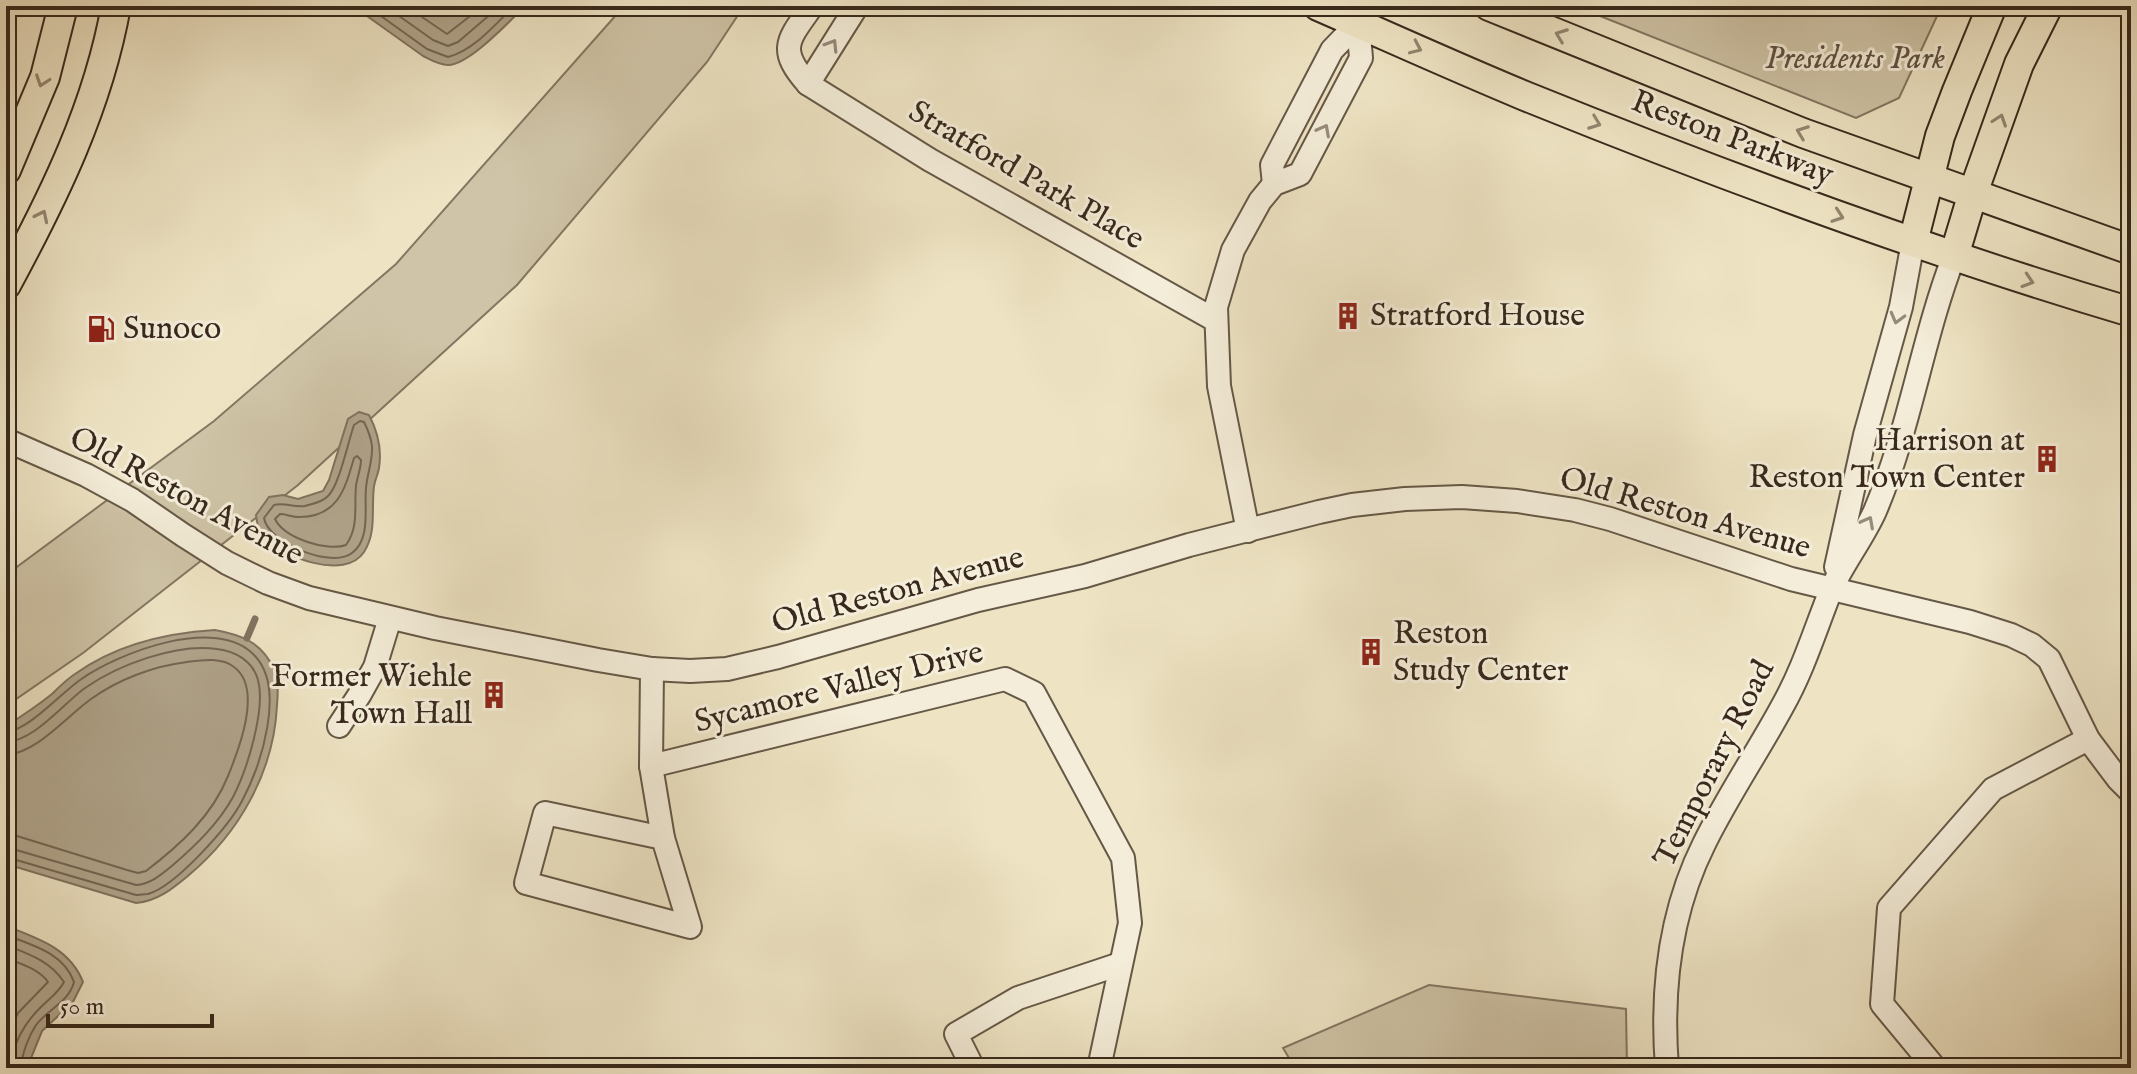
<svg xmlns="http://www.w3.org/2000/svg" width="2137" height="1074" viewBox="0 0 2137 1074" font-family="'IM FELL English',serif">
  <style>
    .green { fill: #cfc4a7; stroke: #847662; stroke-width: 2 }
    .water { fill: #b0a48b; stroke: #80735f; stroke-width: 2 }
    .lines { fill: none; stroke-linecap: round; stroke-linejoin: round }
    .shore { stroke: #746654; stroke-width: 2 }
    .stream { stroke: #80735f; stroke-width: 7 }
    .minor-casing { stroke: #665846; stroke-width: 26 }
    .major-casing { stroke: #38291c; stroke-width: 32 }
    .minor { stroke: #f4edd9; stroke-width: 22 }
    .major { stroke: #eee4c4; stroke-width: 28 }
    .oneway { stroke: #938670 }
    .oneway2 { stroke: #968b7a }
    .labels { text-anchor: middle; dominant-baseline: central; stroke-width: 6; stroke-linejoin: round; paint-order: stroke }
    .park-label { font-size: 32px; font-style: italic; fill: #5e503f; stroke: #f4edd9 }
    .street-label { font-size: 32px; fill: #38291c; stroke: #f4edd9 }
    .poi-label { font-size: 32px; fill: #38291c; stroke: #f4edd9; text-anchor: start }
  </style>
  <rect width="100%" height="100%" fill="#eee4c4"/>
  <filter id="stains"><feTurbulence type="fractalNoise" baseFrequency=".0025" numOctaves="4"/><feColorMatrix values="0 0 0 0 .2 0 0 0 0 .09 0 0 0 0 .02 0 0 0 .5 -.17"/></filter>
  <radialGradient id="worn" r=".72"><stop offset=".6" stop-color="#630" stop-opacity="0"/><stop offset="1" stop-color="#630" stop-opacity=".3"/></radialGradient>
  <g class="green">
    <path d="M624 6H744L707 62 517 285 298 485 83 653 6 706V575L214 421 396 264Z"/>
    <path d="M1575 6H1906L1937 16 1899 98 1856 118Z"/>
    <path d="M1429 985 1626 1009 1627 1068H1295L1283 1048Z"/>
  </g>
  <g class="water">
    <path d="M353 6H523L521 10C507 24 468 65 448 65 439 65 431 60 423 56Z"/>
    <path d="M359 412 369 415C378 432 382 449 379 468 378 474 375 480 374 486 371 509 377 532 364 552 345 581 282 557 264 537 258 530 257 523 256 515L269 497 283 495 298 499 323 491 329 480 348 419Z"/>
    <path d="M215 630C242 635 261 642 274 669 279 679 278 694 277 705 274 772 239 833 189 875 172 889 158 901 136 903L6 864V726C22 716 37 706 52 694 59 687 67 679 75 674 117 644 165 633 215 630Z"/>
    <path d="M6 926C37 938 70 948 83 982L73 1002 42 1031 27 1068H6Z"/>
  </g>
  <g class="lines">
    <g class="shore">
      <path d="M367 6 427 49 448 57C474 50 496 24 514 6"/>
      <path d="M385 6 433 40 448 46 458 42 500 6"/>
      <path d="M406 6 447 34 483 6"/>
      <path d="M360 421 364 422C368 430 371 437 372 446 373 461 367 474 366 488 364 508 371 539 352 553 332 569 268 543 264 518L274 505C285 502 294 508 305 506 312 504 323 502 328 496 339 486 348 442 354 425Z"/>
      <path d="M357 456 361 460C361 469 357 477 356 486 354 507 359 527 346 545 327 552 284 538 275 519L280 514C286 514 292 517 299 517 338 517 345 489 354 458Z"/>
      <path d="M6 732C29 730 60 694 80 680 118 653 217 614 255 656 286 689 261 765 242 801 229 826 176 886 148 894 146 894 138 895 136 895L6 857"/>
      <path d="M6 742C34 741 63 704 85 688 118 665 176 643 217 649 235 651 253 661 258 680 266 709 247 770 233 797 218 824 196 845 173 865 162 874 151 884 136 885L6 847"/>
      <path d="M6 755C37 753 67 716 91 699 119 679 154 666 187 662 202 660 222 657 234 667 263 688 239 749 228 776 212 816 180 845 146 871L138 873 127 870 17 836 6 835"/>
      <path d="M6 935C32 945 64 953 74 982 69 1002 48 1009 36 1025 28 1037 22 1054 21 1068"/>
      <path d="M6 945C29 954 50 961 64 982 59 992 50 998 42 1006 25 1022 12 1044 11 1068"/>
      <path d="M6 958C21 964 39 969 48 982L18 1013 6 1038"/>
    </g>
    <path class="stream" d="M247 638 255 619"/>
    <g class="minor-casing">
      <g id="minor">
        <path d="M812 6C788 40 777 49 808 84L930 160 1215 320"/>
        <path d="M808 84 857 6"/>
        <path d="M1274 184 1272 165 1332 50 1358 23"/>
        <path d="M6 440 86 475 132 500 183 535 227 563 268 583 309 598 435 628 598 660 652 669 690 671 727 669 778 657 978 600 1085 576 1189 545 1319 512 1352 505 1405 499 1462 497 1517 501 1575 510 1610 519 1791 579 1970 622 2011 635 2032 645 2049 659 2088 739 2118 779 2131 792"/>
        <path d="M1248 531 1219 386 1216 307 1233 250 1260 201 1274 184 1300 174 1361 58 1358 23"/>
        <path d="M1836 567 1865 435 1901 307 1913 242"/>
        <path d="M339 726 360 694 375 667 390 618"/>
        <path d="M651 766 652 669"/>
        <path d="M545 813 663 838 690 927 526 883Z"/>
        <path d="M663 838 651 766 1005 679 1034 693 1123 858 1130 923 1099 1068"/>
        <path d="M973 1068 956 1034 1018 998 1120 964"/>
        <path d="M1667 1068C1661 991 1669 914 1704 844 1727 797 1757 753 1782 707 1803 670 1815 630 1831 590 1843 563 1863 538 1875 511 1910 429 1922 339 1954 256"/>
        <path d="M1935 1068 1882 1004 1889 908 1993 789 2088 739"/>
      </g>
    </g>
    <g class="major-casing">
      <g id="major">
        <path d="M1318 6C1387 36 1455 67 1525 96 1723 176 1925 251 2131 312"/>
        <path d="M1489 6 1803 133 2131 250"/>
        <path d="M6 170 45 77 63 6"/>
        <path d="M1913 242 1940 136 1957 91 1992 6"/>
        <path d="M1954 256 1973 193 2019 64 2048 6"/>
        <path d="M6 285C54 196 98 107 116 6"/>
      </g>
    </g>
    <use href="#minor" class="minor"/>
    <use href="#major" class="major"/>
  </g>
  <defs><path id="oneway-chevron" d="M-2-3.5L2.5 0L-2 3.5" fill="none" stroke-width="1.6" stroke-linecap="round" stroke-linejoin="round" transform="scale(2)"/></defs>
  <g class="oneway">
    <use href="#oneway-chevron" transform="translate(1561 35) rotate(-159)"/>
    <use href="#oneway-chevron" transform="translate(1416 48) rotate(24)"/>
    <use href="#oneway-chevron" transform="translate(42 81) rotate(109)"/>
    <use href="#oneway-chevron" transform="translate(2000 120) rotate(-71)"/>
    <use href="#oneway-chevron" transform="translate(1595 123) rotate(21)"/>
    <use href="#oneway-chevron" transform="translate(1802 132) rotate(-159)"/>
    <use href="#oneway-chevron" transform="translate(42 216) rotate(-64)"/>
    <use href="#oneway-chevron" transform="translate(1838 216) rotate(19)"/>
    <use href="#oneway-chevron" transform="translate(2028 281) rotate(18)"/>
  </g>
  <g class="oneway2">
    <use href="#oneway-chevron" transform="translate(832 45) rotate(-58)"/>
    <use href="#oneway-chevron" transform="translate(1324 130) rotate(-62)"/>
    <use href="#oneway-chevron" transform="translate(1897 318) rotate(105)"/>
    <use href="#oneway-chevron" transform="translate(1868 522) rotate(-62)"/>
  </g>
  <defs>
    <g id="building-bare" transform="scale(2.16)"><path d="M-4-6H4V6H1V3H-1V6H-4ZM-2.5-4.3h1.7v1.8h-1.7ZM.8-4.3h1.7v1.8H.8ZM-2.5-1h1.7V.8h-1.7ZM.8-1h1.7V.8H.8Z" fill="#8f2418" stroke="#f4edd9" stroke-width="2.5" paint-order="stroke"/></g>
    <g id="fuel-bare" transform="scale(2.16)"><path d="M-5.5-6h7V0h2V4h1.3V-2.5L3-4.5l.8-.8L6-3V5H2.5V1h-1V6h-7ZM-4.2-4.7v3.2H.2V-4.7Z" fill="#8f2418" stroke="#f4edd9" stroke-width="2.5" paint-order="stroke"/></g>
  </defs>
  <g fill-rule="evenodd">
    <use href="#building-bare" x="1348" y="316"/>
    <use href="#fuel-bare" x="101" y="329"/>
    <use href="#building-bare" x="2047" y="459"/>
    <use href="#building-bare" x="1371" y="652"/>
    <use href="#building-bare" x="494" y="695"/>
  </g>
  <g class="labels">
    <g class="park-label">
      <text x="1855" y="59">Presidents Park</text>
    </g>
    <g class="street-label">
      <text transform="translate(1732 139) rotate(21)">Reston Parkway</text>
      <text transform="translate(1026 176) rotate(30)">Stratford Park Place</text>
      <text transform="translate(186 497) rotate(28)">Old Reston Avenue</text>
      <text transform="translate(1685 514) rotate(16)">Old Reston Avenue</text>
      <text transform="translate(898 591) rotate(-15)">Old Reston Avenue</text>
      <text transform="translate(839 688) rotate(-14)">Sycamore Valley Drive</text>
      <text transform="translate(1715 764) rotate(-63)">Temporary Road</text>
    </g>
    <g class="poi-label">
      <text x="1370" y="316">Stratford House</text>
      <text x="123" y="329">Sunoco</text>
      <text x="2025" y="441" text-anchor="end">Harrison at<tspan x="2025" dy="37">Reston Town Center</tspan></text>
      <text x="1393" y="634">Reston<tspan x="1393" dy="37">Study Center</tspan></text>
      <text x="472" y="677" text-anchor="end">Former Wiehle<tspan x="472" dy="37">Town Hall</tspan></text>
    </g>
  </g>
  <rect width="2137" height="1074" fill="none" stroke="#eee4c4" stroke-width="32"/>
  <rect x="8" y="8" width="2121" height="1058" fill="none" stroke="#38291c" stroke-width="4"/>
  <rect x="16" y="16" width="2105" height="1042" fill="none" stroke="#38291c" stroke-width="2"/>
  <path d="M48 1014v12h164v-12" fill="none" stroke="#38291c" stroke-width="4"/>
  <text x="60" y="1014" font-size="24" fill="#38291c" stroke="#f4edd9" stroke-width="6" paint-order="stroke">50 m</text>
  <rect width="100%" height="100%" filter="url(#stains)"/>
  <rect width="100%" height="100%" fill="url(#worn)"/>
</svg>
